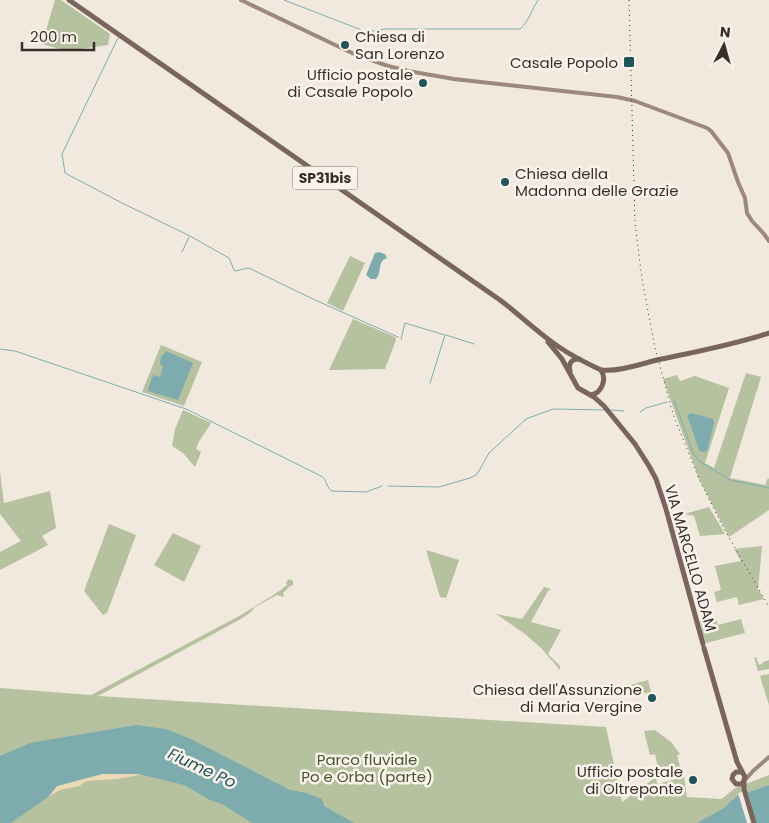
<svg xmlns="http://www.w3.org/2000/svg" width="769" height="823" viewBox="0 0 769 823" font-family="Poppins,sans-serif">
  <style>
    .green { fill: #b5c19f }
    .sand { fill: #ecd9b7 }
    .water { fill: #7eacae }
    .pier { fill: #f2e9de }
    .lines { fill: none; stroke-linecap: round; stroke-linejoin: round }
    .stream { stroke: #7eacae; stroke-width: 1 }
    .secondary { stroke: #9d887c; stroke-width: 4 }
    .primary { stroke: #79655b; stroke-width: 5 }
    .rail { stroke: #382e2a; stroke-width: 1; stroke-dasharray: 1 4; stroke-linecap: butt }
    .poi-dot { fill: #205458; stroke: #f9f3eb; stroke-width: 2 }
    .labels { text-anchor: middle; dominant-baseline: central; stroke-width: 5; stroke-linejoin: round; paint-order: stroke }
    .shield { fill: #f9f3eb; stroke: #726964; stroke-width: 1 }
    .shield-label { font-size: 14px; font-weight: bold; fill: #382e2a }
    .poi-label { font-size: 15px; fill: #382e2a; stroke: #f9f3eb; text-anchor: end }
    .street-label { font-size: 15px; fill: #382e2a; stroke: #f9f3eb }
    .park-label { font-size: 15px; fill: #47552e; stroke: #f9f3eb }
    .water-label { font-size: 16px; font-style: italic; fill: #205458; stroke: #f9f3eb }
  </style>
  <rect width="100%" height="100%" fill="#f2e9de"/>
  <g class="green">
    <path d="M55 0H61L110 34 108 45 67 51 42 44Z"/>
    <path d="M350 256 365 263 343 311 327 303Z"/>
    <path d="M353 319 395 337 396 340 385 369 329 370Z"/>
    <path d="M161 345 202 362 184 406 142 392Z"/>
    <path d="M746 373 761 377 730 478 765 485 768 478 769 479V510L729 537 699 479 663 379 677 375 680 381 695 376 729 388 705 463 714 468Z"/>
    <path d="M183 410 211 423C206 432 199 439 196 449L201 452 195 467 183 453 172 446 175 429Z"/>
    <path d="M0 472 4 503 50 491 56 528 42 536 48 545 0 570V552L21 541 0 514Z"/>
    <path d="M709 507 725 534 700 536 694 516 684 514Z"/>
    <path d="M109 524 136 535 107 613 103 615 84 591Z"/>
    <path d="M173 533 201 546 184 582 154 565Z"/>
    <path d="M762 546 758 589 764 599 739 605 737 597 717 602 714 592 721 590 715 566 741 561 734 549Z"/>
    <path d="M426 550 459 560 446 598 440 597Z"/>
    <path d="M289 579 293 581V585L289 587 283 593 284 597 277 595 255 607 251 612 241 619 98 696 606 727 622 802 656 777 657 784 684 777 687 797 721 799 724 797 735 788 769 775V785L739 795 747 823H0V688L91 695 241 615C256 605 274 596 287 585L286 582Z"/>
    <path d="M544 587 551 589 548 591 531 622 561 630 548 654 560 666V670L542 649 525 634 496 614 522 619Z"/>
    <path d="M715 616 718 625 741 619 745 633 706 643 701 629H702L700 621Z"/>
    <path d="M754 657H756L759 665 763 663V662L769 660V669L758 671Z"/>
    <path d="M769 674V705L760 676Z"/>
    <path d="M648 680 651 692 632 696 630 685Z"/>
    <path d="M655 730 671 742 680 754 677 755 680 767 659 772 655 754 650 755 644 731Z"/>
  </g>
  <path class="sand" d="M102 774H139L135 776 116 779 87 781 79 786 60 790 48 797 57 786Z"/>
  <g class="water">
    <path d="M379 252 385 254 387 258 383 260C378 267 381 273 376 279H371L366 275 375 253Z"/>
    <path d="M166 351 193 363 178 400 148 391V389L153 375 160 377 163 366 160 364 161 357Z"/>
    <path d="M691 413 710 418 713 419 714 424 707 450 705 452H702L699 450 688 418 687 415Z"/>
    <path d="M136 725 166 729 191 739 290 790 306 793 322 799 324 806 354 823H252L222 804 210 800 184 785 139 774H102L57 786 48 797 11 823H0V756L30 743Z"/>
    <path d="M769 785V823H697L726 807 730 802 739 795Z"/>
  </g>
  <path class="pier" d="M747 790 756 823H747L738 793Z"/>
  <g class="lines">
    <g class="stream">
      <path d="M284 0 364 31 369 32 384 29H520C528 23 532 9 538 0"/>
      <path d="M118 38 62 154 65 173 122 203 190 236 229 258 234 270 235 271 248 268 251 269 315 300 398 337"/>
      <path d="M182 252 189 237"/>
      <path d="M446 335 474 344"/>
      <path d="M401 339 405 323 445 335 430 383"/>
      <path d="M0 349 15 351 186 409 321 476C327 479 325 486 332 491L366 492 382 486"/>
      <path d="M674 400 693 453 699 461 730 480 769 488"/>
      <path d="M611 410 624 411"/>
      <path d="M640 412 646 408 667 402"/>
      <path d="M388 486 439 487 470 478 476 475 479 471 489 453 526 419 553 409 605 410"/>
    </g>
    <g class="secondary">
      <path d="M241 0 352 53 388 66 408 71 454 79 617 97 635 101 707 128 711 131 728 153 738 182 745 198 747 213 752 221 764 234 769 241"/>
      <path d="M745 780 753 771 769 757"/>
    </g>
    <g class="primary">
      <path d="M69 0 500 300C520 315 538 333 559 347 572 356 586 363 601 370 607 379 602 393 591 395"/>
      <path d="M548 342 562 359 578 388 594 397 604 406 635 444 649 466 656 479 666 509 703 644"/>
      <path d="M601 370C618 372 641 364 657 360 695 352 733 345 769 333"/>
      <path d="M570 371C568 364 571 359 579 359"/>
      <path d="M704 648 737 762 745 777 743 783 740 784H736L732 779 733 775 736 772H742"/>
      <path d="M744 782V789L754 823"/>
    </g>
    <path class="rail" d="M629 0 635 223 642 279 655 348 673 414 699 479 723 527 769 607"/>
  </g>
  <g class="poi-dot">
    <circle cx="345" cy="45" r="5"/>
    <rect x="623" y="56" width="12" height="12" rx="2.5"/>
    <circle cx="423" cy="83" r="5"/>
    <circle cx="505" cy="182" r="5"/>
    <circle cx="652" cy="698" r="5"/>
    <circle cx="693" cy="780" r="5"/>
  </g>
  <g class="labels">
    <rect class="shield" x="292.5" y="166.5" width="65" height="23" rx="4"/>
    <g class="shield-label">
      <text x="325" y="178">SP31bis</text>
    </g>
    <g class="poi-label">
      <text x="355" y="36" text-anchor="start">Chiesa di<tspan x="355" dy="17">San Lorenzo</tspan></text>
      <text x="618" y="62">Casale Popolo</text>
      <text x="413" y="74">Ufficio postale<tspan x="413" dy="17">di Casale Popolo</tspan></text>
      <text x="515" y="173" text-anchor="start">Chiesa della<tspan x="515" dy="17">Madonna delle Grazie</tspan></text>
      <text x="642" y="689">Chiesa dell'Assunzione<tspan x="642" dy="17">di Maria Vergine</tspan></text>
      <text x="683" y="771">Ufficio postale<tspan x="683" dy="17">di Oltreponte</tspan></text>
    </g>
    <g class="street-label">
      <text transform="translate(691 558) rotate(74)">VIA MARCELLO ADAM</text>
    </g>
    <g class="park-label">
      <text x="367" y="759">Parco fluviale<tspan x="367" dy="17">Po e Orba (parte)</tspan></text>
    </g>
    <g class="water-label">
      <text transform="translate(202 768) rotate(25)">Fiume Po</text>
    </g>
  </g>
  <g transform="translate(724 45) rotate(6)" stroke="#f9f3eb" stroke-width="4" paint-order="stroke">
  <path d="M0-4L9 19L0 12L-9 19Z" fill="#382e2a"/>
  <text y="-8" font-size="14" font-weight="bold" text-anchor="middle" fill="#382e2a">N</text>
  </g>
  <path d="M22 42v8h72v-8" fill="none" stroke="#382e2a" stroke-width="2.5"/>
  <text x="30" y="42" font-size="15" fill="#382e2a" stroke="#f9f3eb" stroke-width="4" paint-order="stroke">200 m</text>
</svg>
